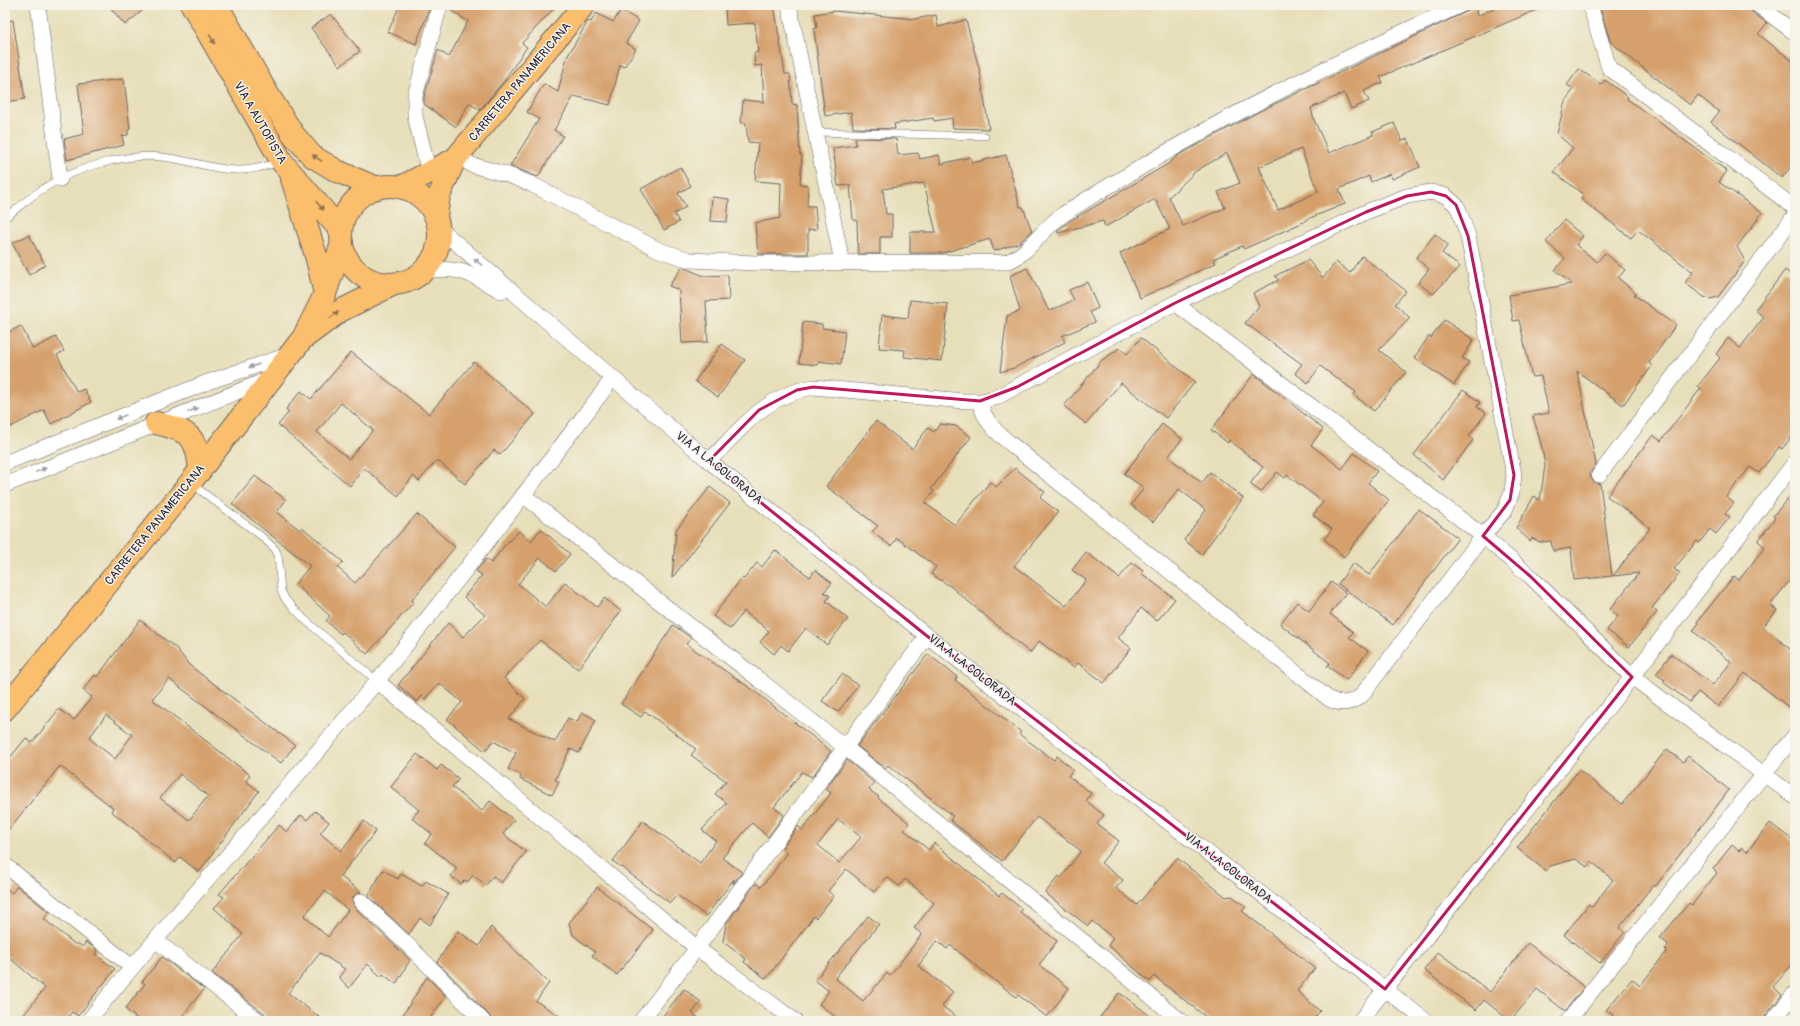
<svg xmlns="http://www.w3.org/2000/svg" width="1800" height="1026" viewBox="0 0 1800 1026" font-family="Pangolin,sans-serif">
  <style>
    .building { fill: #d5a06c; fill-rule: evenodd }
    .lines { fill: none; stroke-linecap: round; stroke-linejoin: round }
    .service-casing { stroke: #676467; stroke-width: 8 }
    .minor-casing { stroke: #676467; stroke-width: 16 }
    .primary-casing { stroke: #676467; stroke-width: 24 }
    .trunk-casing { stroke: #676467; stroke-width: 24 }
    .service { stroke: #fff; stroke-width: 7 }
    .minor { stroke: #fff; stroke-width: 15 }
    .primary { stroke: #fabe6d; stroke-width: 22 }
    .trunk { stroke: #fabe6d; stroke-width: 22 }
    .oneway { fill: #8e7054 }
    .oneway2 { fill: #9c9ca7 }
    .marked { fill: none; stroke: #c2185b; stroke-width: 3; stroke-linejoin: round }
    .labels { text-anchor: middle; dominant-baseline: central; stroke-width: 3; stroke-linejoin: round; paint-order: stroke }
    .street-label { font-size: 12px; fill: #22223b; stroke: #f7f3e8 }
  </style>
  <rect width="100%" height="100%" fill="#f7f3e8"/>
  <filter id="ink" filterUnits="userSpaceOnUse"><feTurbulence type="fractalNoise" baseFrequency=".025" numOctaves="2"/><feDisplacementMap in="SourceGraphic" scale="8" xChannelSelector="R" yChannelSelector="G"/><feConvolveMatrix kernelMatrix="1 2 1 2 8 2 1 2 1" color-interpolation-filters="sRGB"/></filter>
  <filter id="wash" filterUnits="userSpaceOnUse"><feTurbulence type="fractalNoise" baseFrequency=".012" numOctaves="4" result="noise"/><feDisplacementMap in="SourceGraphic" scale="16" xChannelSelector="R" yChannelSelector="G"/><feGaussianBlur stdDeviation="0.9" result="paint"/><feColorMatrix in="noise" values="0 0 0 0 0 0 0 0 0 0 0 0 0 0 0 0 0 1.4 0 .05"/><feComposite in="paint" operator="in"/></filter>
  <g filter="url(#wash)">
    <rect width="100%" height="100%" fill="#e7dfb9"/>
    <g id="blocks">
      <g class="building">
        <path d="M108 5H149L125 25Z"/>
        <path d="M400 5H431L416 44 388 32Z"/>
        <path d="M449 5H557L522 43 527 47 502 83 480 110 469 103 456 127 424 104V97L438 50 449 57 468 21 448 9Z"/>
        <path d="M725 5H774L785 74H790L792 104 797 105 800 155H802L800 184 808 185 807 206H815L817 229 808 230V254H758L755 223 780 218 781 183 755 181 758 143 748 142 746 123H741L743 100 764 102 762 65 755 66 754 53 758 52 755 23 726 25Z"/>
        <path d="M1500 5H1548L1380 77 1383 82 1364 91 1369 101 1351 109 1344 93 1311 108 1314 120 1329 153 1373 135 1372 132 1394 123 1402 141 1408 139 1420 167 1392 179 1390 174 1371 182 1369 176 1339 189 1345 204 1305 220 1306 221 1244 249 1242 246 1213 259 1216 263 1140 298 1120 253 1170 229 1155 199 1105 227 1103 221 1058 233 1057 231 1070 221 1168 164 1177 156 1258 112 1476 7 1477 16ZM1301 149 1318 192 1278 210 1259 167ZM1227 153 1240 183 1218 192 1225 208 1183 226 1169 197 1196 171Z"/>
        <path d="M1599 5H1749L1752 12 1767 23 1758 34 1795 63V161L1782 178 1711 122 1719 112 1698 95 1690 105 1613 44 1610 41Z"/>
        <path d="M621 10 639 21 626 43 636 49 624 67 620 65 610 105 574 96 554 130 563 136 538 177 510 166 539 119 527 112 544 84 558 92 567 57 588 21 591 22 596 13 613 22Z"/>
        <path d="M834 11 915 19 936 15 938 27 966 20 980 72 989 129 953 128 952 118 934 121 933 118 894 124 895 129 853 128 851 112 825 116 814 29 817 28 815 14Z"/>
        <path d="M331 14 360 51 340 66 311 28Z"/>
        <path d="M13 20 25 99 5 102V21Z"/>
        <path d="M1579 69 1602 85 1605 80 1628 97 1627 99 1727 171 1719 182 1762 213 1737 247 1745 261 1718 297 1710 299 1704 297 1685 283 1693 272 1638 230 1631 238 1581 199 1584 195 1554 172 1573 148 1557 134 1565 101 1574 89 1567 85Z"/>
        <path d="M124 79 130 129 128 130V135L122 136 124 145 67 160 64 139 84 134 78 84Z"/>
        <path d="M855 138 896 139 898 155 918 153 920 159 939 155 941 164 970 157 972 163 1006 155 1020 207H1023L1032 231 1019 243 994 251 990 239 943 253H910V232H936L924 183 883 189 886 214H892V237H880V254H858L857 220H853L850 185 838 186 833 148 856 145Z"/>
        <path d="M680 167 691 186 678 193 686 207 674 214 679 222 664 230 641 189Z"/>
        <path d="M712 197 729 199 727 222 710 221Z"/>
        <path d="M1564 220 1583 236 1576 245 1597 262 1605 253 1625 270 1618 278 1636 293 1634 295 1676 325 1649 363 1652 366 1623 405 1577 371 1596 464 1590 474 1591 478 1594 482 1600 484 1612 576 1574 580 1571 548 1553 551 1551 541 1540 542 1532 538 1530 541 1516 528 1534 496 1540 500 1545 466 1542 448 1533 416 1549 413 1541 376 1532 377 1519 320 1513 321 1509 295 1572 284 1555 270 1565 258 1546 242Z"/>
        <path d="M1435 234 1448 245 1442 253 1460 267 1433 294 1418 283 1429 269 1416 258Z"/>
        <path d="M29 235 45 265 29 275 12 243Z"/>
        <path d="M1362 256 1406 291 1395 304 1410 318 1379 350 1406 372 1374 411 1354 395 1356 392 1320 366 1308 383 1295 373 1302 364 1245 323 1259 306 1253 293 1279 280 1275 276 1308 260 1323 278 1336 262 1350 273Z"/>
        <path d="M682 267 704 276 728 275 729 300 706 301 708 342 682 343 679 290 669 286Z"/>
        <path d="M1027 268 1049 311 1074 300 1069 290 1087 282 1098 308 1090 312 1095 322 1062 336 1065 342 1014 368 1000 372 1007 316 1020 311 1010 276Z"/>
        <path d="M1785 270 1795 278V433L1782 449 1779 447 1759 473 1750 467 1726 497 1734 503 1725 514 1730 517 1716 534 1710 529 1699 543 1697 541 1674 569 1680 573 1652 608 1657 612 1629 647 1607 630 1618 616 1610 609 1639 573 1613 576 1650 528 1607 496 1653 435 1661 441 1701 388 1698 386 1720 358 1716 354 1728 338 1740 348 1764 317 1755 310Z"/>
        <path d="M910 300 948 304 942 361 904 357 905 350 879 348 882 315 908 318Z"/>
        <path d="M1444 320 1474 340 1462 358 1469 362 1454 385 1414 358 1429 336 1431 338Z"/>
        <path d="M803 322 822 324V328L845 331 841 364 818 361V365L799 363Z"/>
        <path d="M21 326 33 349 56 337 64 351 57 355 77 392 84 389 91 402 51 424 44 410 5 430V334Z"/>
        <path d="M1141 338 1195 382 1166 418 1121 383 1086 424 1064 406 1102 360 1120 348 1127 354Z"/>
        <path d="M722 344 745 360 718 397 695 381Z"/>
        <path d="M351 352 429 414 474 362 535 414 500 455 494 450 465 484 437 460 419 481 413 476 398 496 364 468 350 486 278 425 289 412 286 409 301 391 311 399ZM341 403 373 430 349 459 317 432Z"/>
        <path d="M1254 374 1323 429 1311 445 1342 469 1354 453 1377 471 1368 483 1389 500 1344 557 1324 539 1332 529 1313 515 1323 502 1287 475 1285 478 1277 472 1261 492 1250 484 1263 467 1229 440 1228 443 1211 430Z"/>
        <path d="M1463 390 1480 402 1477 407 1486 413 1469 436 1473 440 1443 480 1414 455Z"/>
        <path d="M876 421 912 449 928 428 934 432 940 424 956 426 971 437 931 489 934 491 925 503 955 525 990 482 996 487 1015 468 1045 492 1040 498 1058 512 1014 566 1066 606 1086 580 1072 570 1086 552 1119 578 1132 563 1143 571 1141 573 1175 599 1157 621 1141 608 1118 638 1131 648 1104 683 1078 663 1074 668 1039 641 1030 653 950 586 931 574 936 567 897 538 891 546 872 532 878 526 826 486Z"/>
        <path d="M1162 424 1182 439 1168 457 1202 483 1210 472 1243 498 1202 554 1184 540 1206 510 1179 489 1153 522 1131 505 1144 488 1124 474Z"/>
        <path d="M255 476 286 500 277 512 300 530 302 527 343 562 338 568 355 583 417 514 455 547 412 600 414 602 367 654 343 632 341 634 326 621 330 616 295 584 310 566 232 504Z"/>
        <path d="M710 487 730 503 672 578 676 530Z"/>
        <path d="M1795 490V574L1770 605 1777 610 1763 627 1795 653V712L1745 673 1718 707 1698 692 1690 702 1663 682 1665 680 1656 674 1671 654 1713 685 1731 662 1693 631 1698 624 1697 622 1734 576 1739 580 1765 547 1758 541 1775 518 1773 516Z"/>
        <path d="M1419 509 1458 538 1393 625 1338 584 1353 563 1369 575Z"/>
        <path d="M541 529 570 554 556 571 540 558 518 584 546 607 565 582 597 607 604 598 621 611 578 669 540 640 504 678 525 699 509 719 555 742 568 718 577 722 582 712 596 720 579 753 570 749 555 780 559 782 552 795 520 779 521 775 508 769 516 753 493 741 485 751 447 719 462 702 439 683 425 699 422 696 417 702 398 685 448 623 463 637 485 615 464 597 482 575 476 571 486 559 491 563 505 545 519 531 531 541Z"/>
        <path d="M775 550 810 577 815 570 832 583 824 592 830 596 826 601 848 619 827 645 806 628 788 651 781 645 774 654 760 642 769 631 744 611 730 629 713 616 742 578 744 579 757 563 762 567Z"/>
        <path d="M1331 582 1346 593 1330 614 1353 632 1349 637 1368 651 1347 680 1327 666 1330 663 1280 624 1297 602 1309 611Z"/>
        <path d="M140 620 177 649 189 665 295 745 281 763 169 679 152 699 250 775 246 781 259 791 199 872 180 857 176 863 111 811 113 808 60 766 5 834V764L26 738 32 743 59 709 74 720 92 697 83 690 95 675 97 677ZM106 715 132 735 115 759 89 738ZM180 774 208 796 189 820 160 798Z"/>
        <path d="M673 625 691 638 686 644 753 690 831 751 812 777 802 772 774 807 784 815 768 837 752 823 722 858 742 872 733 884 734 879 706 916 677 895 670 903 613 861 643 821 700 863 716 841 702 830 727 803 715 794 726 781 691 755 696 749 645 711 641 717 621 704Z"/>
        <path d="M928 654 957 677 955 680 1021 732 1019 734 1054 760 1057 756 1073 769 1068 776 1091 793 1086 801 1104 815 1097 824 1119 841 1101 863 1123 880 1116 888 1137 905 1177 858 1226 897 1232 896 1246 907 1242 911 1315 968 1297 991 1320 1011 1312 1021H1211L1154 976 1150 982 1108 945 1113 938 1092 921 1088 926 1045 893 1059 876 1061 878 1081 851 1037 817 1002 861 950 820 953 816 933 800 888 765 885 768 857 746Z"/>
        <path d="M842 674 858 685 838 712 822 701Z"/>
        <path d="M1667 749 1683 762 1688 756 1729 790 1655 887 1653 885 1619 928 1625 932 1600 963 1564 935 1589 904 1592 907 1613 880 1591 861 1587 867 1576 859 1550 866 1546 871 1517 848 1579 770 1622 804Z"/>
        <path d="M417 754 437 770 441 765 459 779 452 787 482 811 490 801 514 820 503 834 526 852 501 883 493 876 486 885 473 875 468 882 465 880 461 884 451 876 457 868 425 843 432 834 412 818 419 810 391 787Z"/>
        <path d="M847 760 874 783 869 790 879 797 878 798 909 823 904 830 929 850 934 843 999 896 1002 893 1022 909 1020 912 1057 941 1039 965 1069 988 1047 1017 1018 995 1016 997 950 945 947 949 937 941 918 966 953 992 942 1006 962 1021H841L819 1004 829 991 815 980 868 916 879 924 835 978 863 1001 887 973 890 976 922 934 914 928 934 903 905 879 899 886 887 877 874 892 846 869 828 891 834 896 816 918 814 916 766 979 744 962 746 959 723 942 726 924 756 883 761 887 772 874 787 852 782 848 798 826 802 830 831 793 825 789ZM838 819 861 837 839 863 818 845Z"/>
        <path d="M315 811 329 822 320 833 341 851 364 821 376 831 340 876 361 892 355 895 352 899 355 908 410 960 396 984 383 974 381 977 368 964 349 988 339 977 345 969 320 953 288 993 324 1021H268L265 1014 212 973 243 934 214 908 224 897 219 894 279 825 287 832 301 815 307 820ZM325 891 348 910 328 937 304 916Z"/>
        <path d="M1770 823 1795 842V961L1773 987 1782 995 1766 1015 1764 1021H1608L1613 1015 1606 1010 1632 979 1640 986 1667 951 1665 949 1669 945 1660 938 1689 903 1692 905 1717 873 1713 869 1732 845 1739 851 1742 848 1747 852Z"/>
        <path d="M383 870 398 879 401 874 422 886 426 881 448 894 430 925 420 918 409 934 368 896Z"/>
        <path d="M17 886 49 912 44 919 76 945 77 943 83 947 86 942 97 950 95 954 115 969 78 1016 72 1012 65 1021H19L45 988 5 954V887L12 893Z"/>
        <path d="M597 887 653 930 617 975 592 956 595 952 573 935 569 923Z"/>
        <path d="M491 927 549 983 536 1001 567 1021H492L489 1015 437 962 458 931 479 946Z"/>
        <path d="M1528 943 1584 987 1565 1011 1537 989 1510 1021 1484 1000 1476 1010 1424 970 1438 952 1490 992Z"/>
        <path d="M162 957 204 989 178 1021H140L125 1009 145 984 142 982Z"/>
        <path d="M427 977 446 996 428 1021H399Z"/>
        <path d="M684 989 701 1002 692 1013 702 1021H659Z"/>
        <path d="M1119 993 1124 996 1157 1021H1097Z"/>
      </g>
    </g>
  </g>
  <g filter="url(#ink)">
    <use href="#blocks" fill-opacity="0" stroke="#676467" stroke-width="1"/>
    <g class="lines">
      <g class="service-casing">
        <g id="service">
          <path d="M815 132 985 136"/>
          <path d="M5 218C18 208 30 197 44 188 77 167 130 151 169 158 191 161 213 169 235 170 250 171 266 166 280 162"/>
          <path d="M192 484 261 536 275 549 278 555 281 591 286 600 304 619 377 681"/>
        </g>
      </g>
      <g class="minor-casing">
        <g id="minor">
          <path d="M38 5 60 179"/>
          <path d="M789 5 842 262"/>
          <path d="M1590 5 1609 68 1795 208"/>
          <path d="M1758 5 1795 33"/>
          <path d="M458 156 472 165 508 175 531 184 659 250 690 260 755 263 1006 262C1027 256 1042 229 1061 216 1084 200 1109 186 1133 172 1238 108 1350 56 1461 5"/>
          <path d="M429 173 415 116V96L440 5"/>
          <path d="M439 228 709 461 927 636 1426 1021"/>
          <path d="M425 271C461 266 471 274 501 291"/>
          <path d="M1175 303 1483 536 1530 576 1632 677 1795 797"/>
          <path d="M709 461C743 427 764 396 813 387L964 401H980L995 398 1175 303 1366 212 1407 196 1431 192 1446 196 1456 205 1459 210 1468 236 1514 475 1512 492 1505 510 1483 536 1361 696C1350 704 1341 705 1329 699L1027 457C1008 441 984 427 980 401"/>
          <path d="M5 463 208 382 291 354"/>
          <path d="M1599 475 1795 215"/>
          <path d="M5 485 269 379"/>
          <path d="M523 495 845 747 1181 1021"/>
          <path d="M377 681 697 948 795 1021"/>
          <path d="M5 865 132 967"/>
          <path d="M361 901 413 950 483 1021"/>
          <path d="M155 940 259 1021"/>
          <path d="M88 1021C182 905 282 796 377 681 458 582 535 480 613 378"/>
          <path d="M641 1021 697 948 927 636"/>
          <path d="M1360 1021 1632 677 1795 462"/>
          <path d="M1568 1021 1795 735"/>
          <path d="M1773 1021 1795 993"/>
        </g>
      </g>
      <g class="primary-casing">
        <g id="primary">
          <path d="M305 337 340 311 392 285"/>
          <path d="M156 423C189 431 197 435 200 471"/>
          <path d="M5 709 190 483 303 338 325 294 342 243"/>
        </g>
      </g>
      <g class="trunk-casing">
        <g id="trunk">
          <path d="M192 5 282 162 341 231"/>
          <path d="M217 5 267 93 293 134 312 156 337 171 377 188"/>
          <path d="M292 179 317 259 325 294"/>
          <circle cx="390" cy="235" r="49"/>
          <path d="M401 187 455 159"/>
          <path d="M436 216 439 196 455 159 584 5"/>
        </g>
      </g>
      <use href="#service" class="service"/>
      <use href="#minor" class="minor"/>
      <use href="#primary" class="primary"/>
      <use href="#trunk" class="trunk"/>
    </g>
    <defs><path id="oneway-solid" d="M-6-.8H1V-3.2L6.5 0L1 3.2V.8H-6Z"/></defs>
    <g class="oneway">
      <use href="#oneway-solid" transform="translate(212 39) rotate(60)"/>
      <use href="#oneway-solid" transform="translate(317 158) rotate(-146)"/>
      <use href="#oneway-solid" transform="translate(320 206) rotate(49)"/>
      <use href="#oneway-solid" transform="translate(334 315) rotate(-36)"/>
    </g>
    <g class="oneway2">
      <use href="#oneway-solid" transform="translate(478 262) rotate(-139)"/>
      <use href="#oneway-solid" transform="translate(254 366) rotate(161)"/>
      <use href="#oneway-solid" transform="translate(193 410) rotate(-21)"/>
      <use href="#oneway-solid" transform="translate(121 417) rotate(158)"/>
      <use href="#oneway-solid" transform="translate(41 470) rotate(-22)"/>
    </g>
  </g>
  <path class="marked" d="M1431 192 1446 196 1456 205 1468 236 1514 475 1510 500 1483 536 1530 576 1632 677 1385 989 927 636 709 461 759 410 797 390 813 387 980 401 1017 387 1175 303 1366 212 1407 196Z"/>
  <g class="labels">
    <g class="street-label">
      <text transform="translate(520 82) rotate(-50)">CARRETERA PANAMERICANA</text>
      <text transform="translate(260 123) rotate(60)">VÍA A AUTOPISTA</text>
      <text transform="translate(719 468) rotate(39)">VIA A LA COLORADA</text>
      <text transform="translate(155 525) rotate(-51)">CARRETERA PANAMERICANA</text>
      <text transform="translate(972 670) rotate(38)">VIA A LA COLORADA</text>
      <text transform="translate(1228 868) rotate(38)">VIA A LA COLORADA</text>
    </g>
  </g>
  <rect width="1800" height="1026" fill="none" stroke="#f7f3e8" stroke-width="20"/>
</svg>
